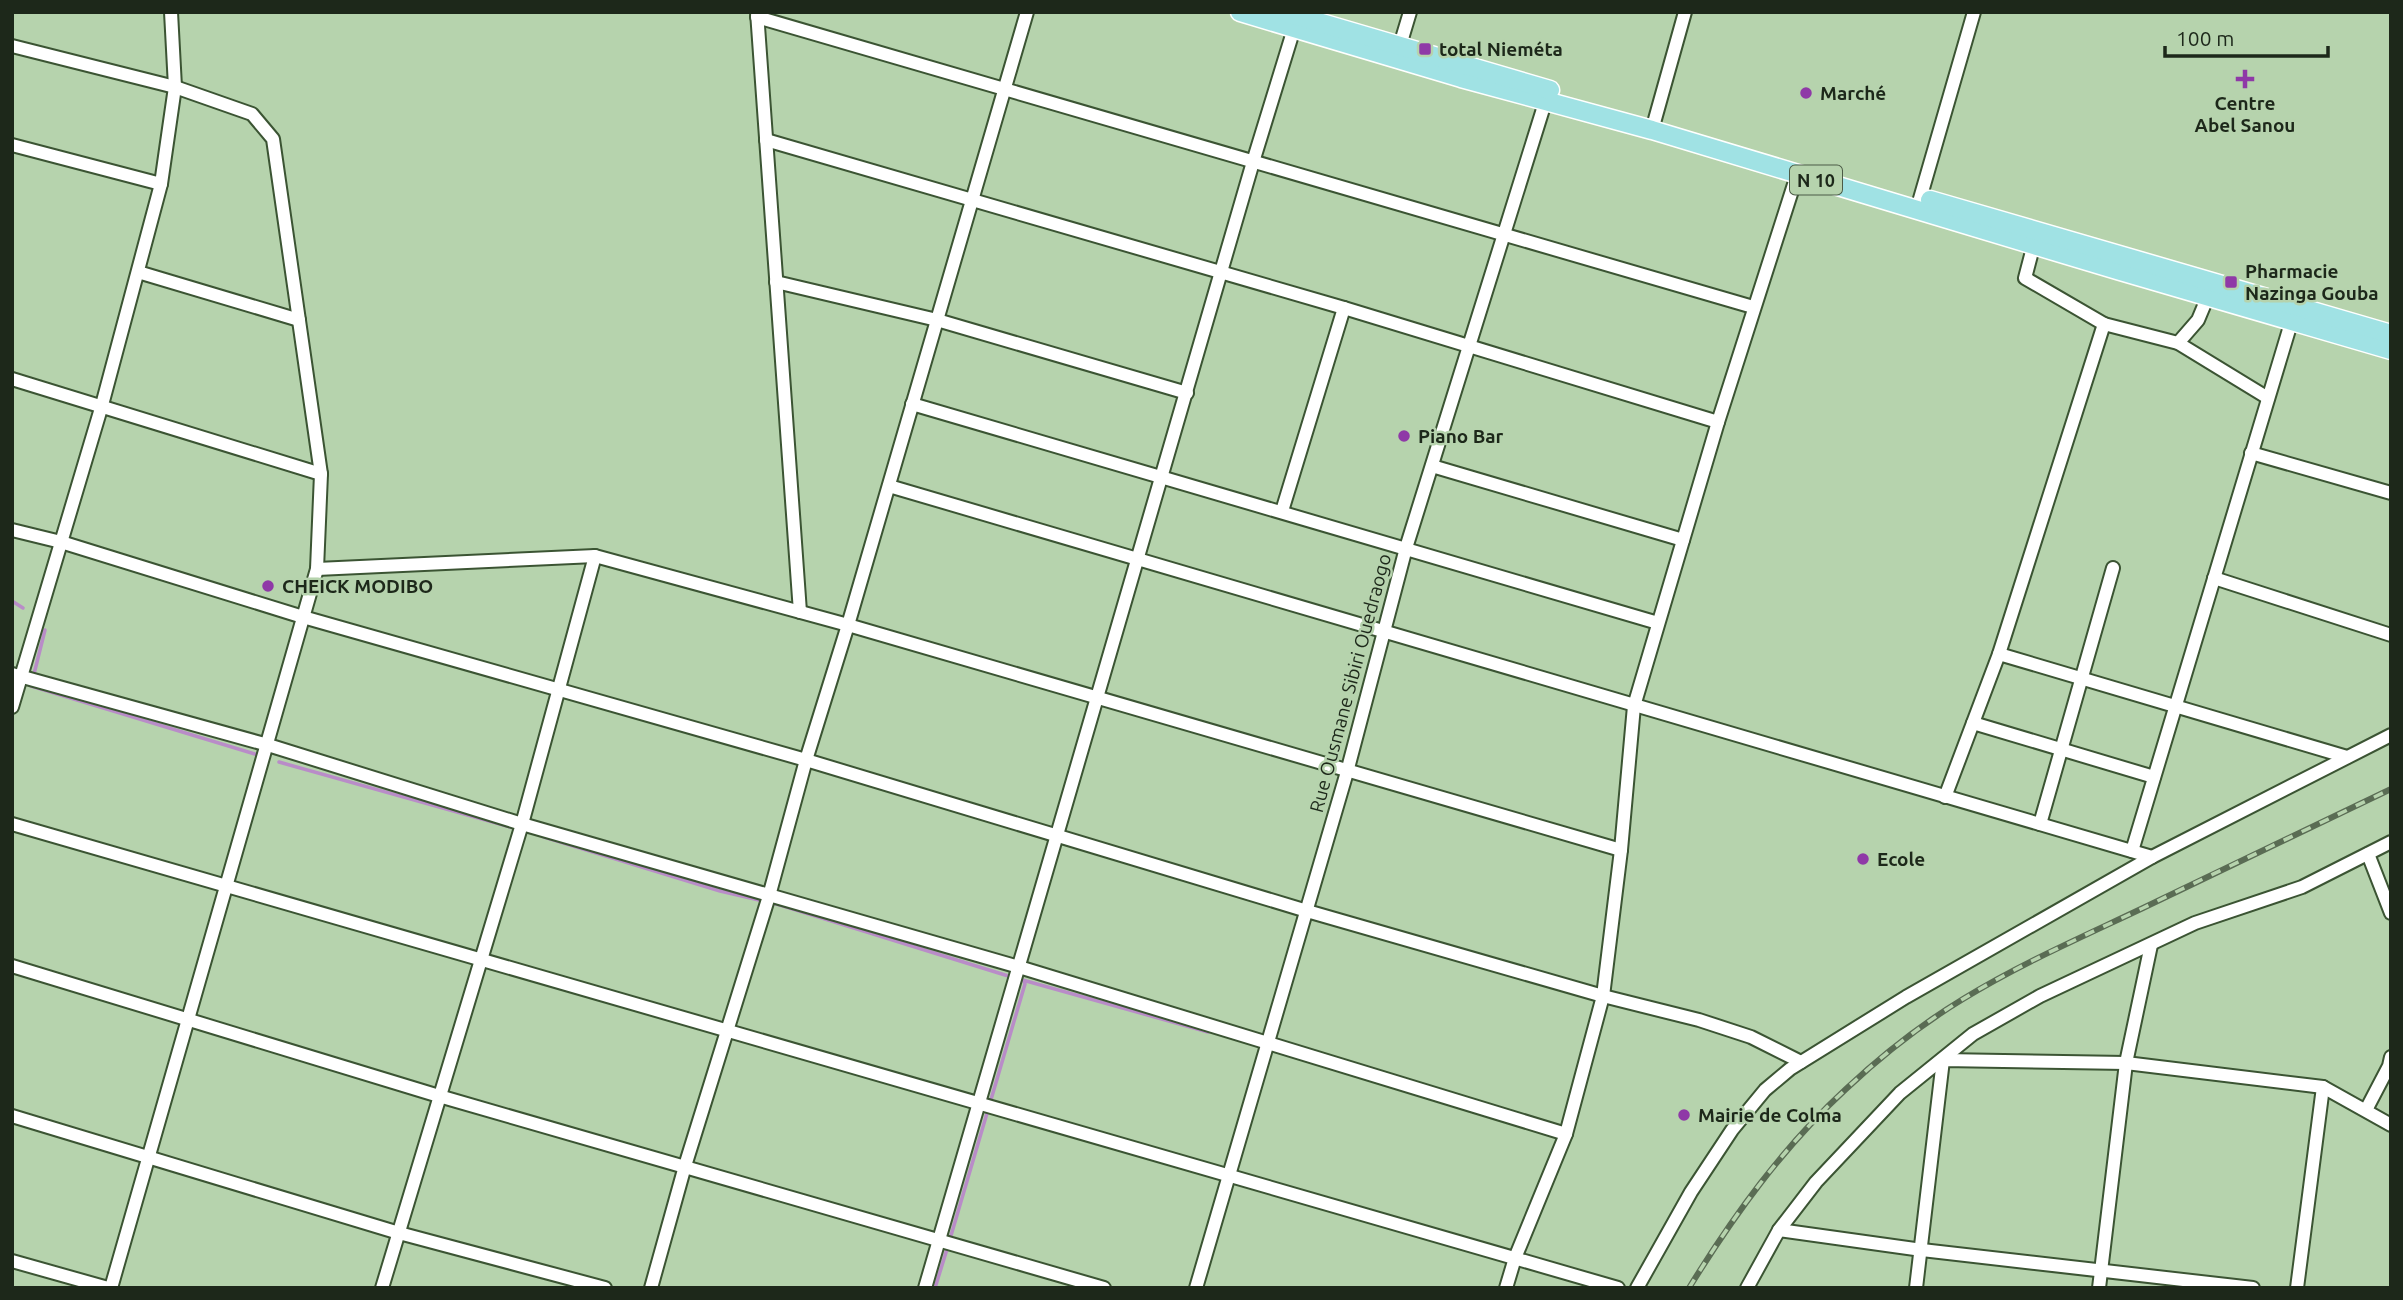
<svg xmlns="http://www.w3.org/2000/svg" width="2403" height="1300" viewBox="0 0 2403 1300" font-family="Ubuntu,sans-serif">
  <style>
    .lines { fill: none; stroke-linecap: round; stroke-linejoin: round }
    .stream { stroke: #b98cc8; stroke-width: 3.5 }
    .street-casing { stroke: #3b5433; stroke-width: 16 }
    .primary-casing { stroke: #fff; stroke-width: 21 }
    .street { stroke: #fff; stroke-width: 12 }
    .primary { stroke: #a0e2e4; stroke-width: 18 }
    .rail-casing { stroke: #5a6c54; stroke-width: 6 }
    .rail { stroke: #b6d3ad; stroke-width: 3.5; stroke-dasharray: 10; stroke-linecap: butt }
    .poi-dot { fill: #8f39a7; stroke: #b6d3ad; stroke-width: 2.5 }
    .labels { text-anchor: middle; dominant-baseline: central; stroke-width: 5; stroke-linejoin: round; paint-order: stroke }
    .shield { fill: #b6d3ad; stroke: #4b5b46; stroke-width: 2 }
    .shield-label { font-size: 18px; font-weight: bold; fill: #1d281a }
    .poi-label { font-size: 19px; font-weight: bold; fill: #1d281a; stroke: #b6d3ad; text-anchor: start }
    .street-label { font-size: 19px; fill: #1d281a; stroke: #b6d3ad }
  </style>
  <rect width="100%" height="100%" fill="#b6d3ad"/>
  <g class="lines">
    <g class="stream">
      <path d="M12 601 23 608"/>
      <path d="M34 674 45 630"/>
      <path d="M31 686 258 755"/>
      <path d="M279 762 517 829"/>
      <path d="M544 837 720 891 780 905 1005 975 1208 1032"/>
      <path d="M950 1239 1025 984 1024 981"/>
      <path d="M935 1288 948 1246"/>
    </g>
    <g class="street-casing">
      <g id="street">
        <path d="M757 12 800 612"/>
        <path d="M757 17 1753 307"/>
        <path d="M12 46 175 87 232 107 252 114 273 139 321 474"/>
        <path d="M1398 52 1410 12"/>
        <path d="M1652 130 1685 12"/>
        <path d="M766 140 1344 308 1718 422"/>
        <path d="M12 145 161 184"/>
        <path d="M1917 209 1974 12"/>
        <path d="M138 272 299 320"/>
        <path d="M776 282 937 320 1187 393"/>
        <path d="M2104 324 2178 343 2268 398"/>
        <path d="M2178 343 2198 320 2211 289"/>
        <path d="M12 379 321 474 317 569 111 1288"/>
        <path d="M912 404 1658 623"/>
        <path d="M2251 453 2391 493"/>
        <path d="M1432 466 1683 540"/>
        <path d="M889 486 2152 857"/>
        <path d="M1282 511 1344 308"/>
        <path d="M12 530 61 542 303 617 806 760 1307 911 1603 996 1699 1020 1751 1037 1801 1062"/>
        <path d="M317 569 595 556 848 625 1621 850"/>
        <path d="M2214 578 2391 635"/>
        <path d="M1999 654 2347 757"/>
        <path d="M12 674 268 745 522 824 1019 967 1566 1134"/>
        <path d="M12 707 102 405 161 184 175 87 171 12"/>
        <path d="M1973 723 2154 777"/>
        <path d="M1945 797 1999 654 2104 324 2025 278 2035 240"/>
        <path d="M12 824 1618 1288"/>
        <path d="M2040 824 2113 568"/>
        <path d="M2132 851 2294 313"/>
        <path d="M2368 854 2391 913"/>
        <path d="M12 966 439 1096 1104 1288"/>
        <path d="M2366 1110 2389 1066 2391 1057"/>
        <path d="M12 1116 399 1233 605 1288"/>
        <path d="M1779 1230 1922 1250 2253 1288"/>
        <path d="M12 1261 108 1288"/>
        <path d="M382 1288 522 824 595 556"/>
        <path d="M651 1288 685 1166 769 896 806 760 848 625 1027 12"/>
        <path d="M925 1288 1253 162 1296 22"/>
        <path d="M1196 1288 1347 772 1406 548 1548 93"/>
        <path d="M1506 1288 1515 1258 1566 1134 1603 996 1621 850 1634 706 1718 422 1797 175"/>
        <path d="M1637 1288 1691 1192 1732 1130 1765 1090 1790 1069 1906 997 2152 857 2391 735"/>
        <path d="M1747 1288 1779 1230 1816 1182 1900 1093 1973 1034 2040 996 2195 923 2302 887 2391 842"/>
        <path d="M1916 1288 1943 1060 2126 1063 2323 1087 2391 1125"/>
        <path d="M2099 1288 2126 1063 2151 945"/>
        <path d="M2297 1288 2323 1087"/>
      </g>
    </g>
    <g class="primary-casing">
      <g id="primary">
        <path d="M1240 12 1461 78 1652 130 2120 271 2391 350"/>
        <path d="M1284 12 1550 90"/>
        <path d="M1930 200 2391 334"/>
      </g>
    </g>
    <use href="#street" class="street"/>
    <use href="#primary" class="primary"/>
    <g class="rail-casing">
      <path id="rail" d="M1689 1288C1734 1215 1783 1147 1846 1089 1881 1056 1922 1024 1963 999 2020 964 2082 937 2143 908 2225 868 2308 829 2391 789"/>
    </g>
    <use href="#rail" class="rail"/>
  </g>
  <g class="poi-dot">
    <rect x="1418" y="42" width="14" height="14" rx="3.5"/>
    <path d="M2241.5 68.5h7v7h7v7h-7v7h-7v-7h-7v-7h7z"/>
    <circle cx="1806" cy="93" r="7"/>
    <rect x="2224" y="275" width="14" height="14" rx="3.5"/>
    <circle cx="1404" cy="436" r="7"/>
    <circle cx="268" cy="586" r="7"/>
    <circle cx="1863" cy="859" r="7"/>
    <circle cx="1684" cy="1115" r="7"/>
  </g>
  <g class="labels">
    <rect class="shield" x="1790" y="165.5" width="52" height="29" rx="5"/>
    <g class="shield-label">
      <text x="1816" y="180">N 10</text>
    </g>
    <g class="poi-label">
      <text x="1439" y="49">total Nieméta</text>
      <text x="1820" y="93">Marché</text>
      <text x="2245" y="103" text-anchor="middle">Centre<tspan x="2245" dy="22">Abel Sanou</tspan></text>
      <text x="2245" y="271">Pharmacie<tspan x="2245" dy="22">Nazinga Gouba</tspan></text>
      <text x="1418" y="436">Piano Bar</text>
      <text x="282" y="586">CHEICK MODIBO</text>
      <text x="1877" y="859">Ecole</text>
      <text x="1698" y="1115">Mairie de Colma</text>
    </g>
    <g class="street-label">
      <text transform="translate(1350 683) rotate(-75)">Rue Ousmane Sibiri Ouedraogo</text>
    </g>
  </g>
  <rect width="2403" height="1300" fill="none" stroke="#1d281a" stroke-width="28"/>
  <path d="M2165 46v10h163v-10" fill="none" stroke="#1d281a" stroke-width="3.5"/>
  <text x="2176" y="46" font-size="21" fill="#1d281a" stroke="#b6d3ad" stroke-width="5" paint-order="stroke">100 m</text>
</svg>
